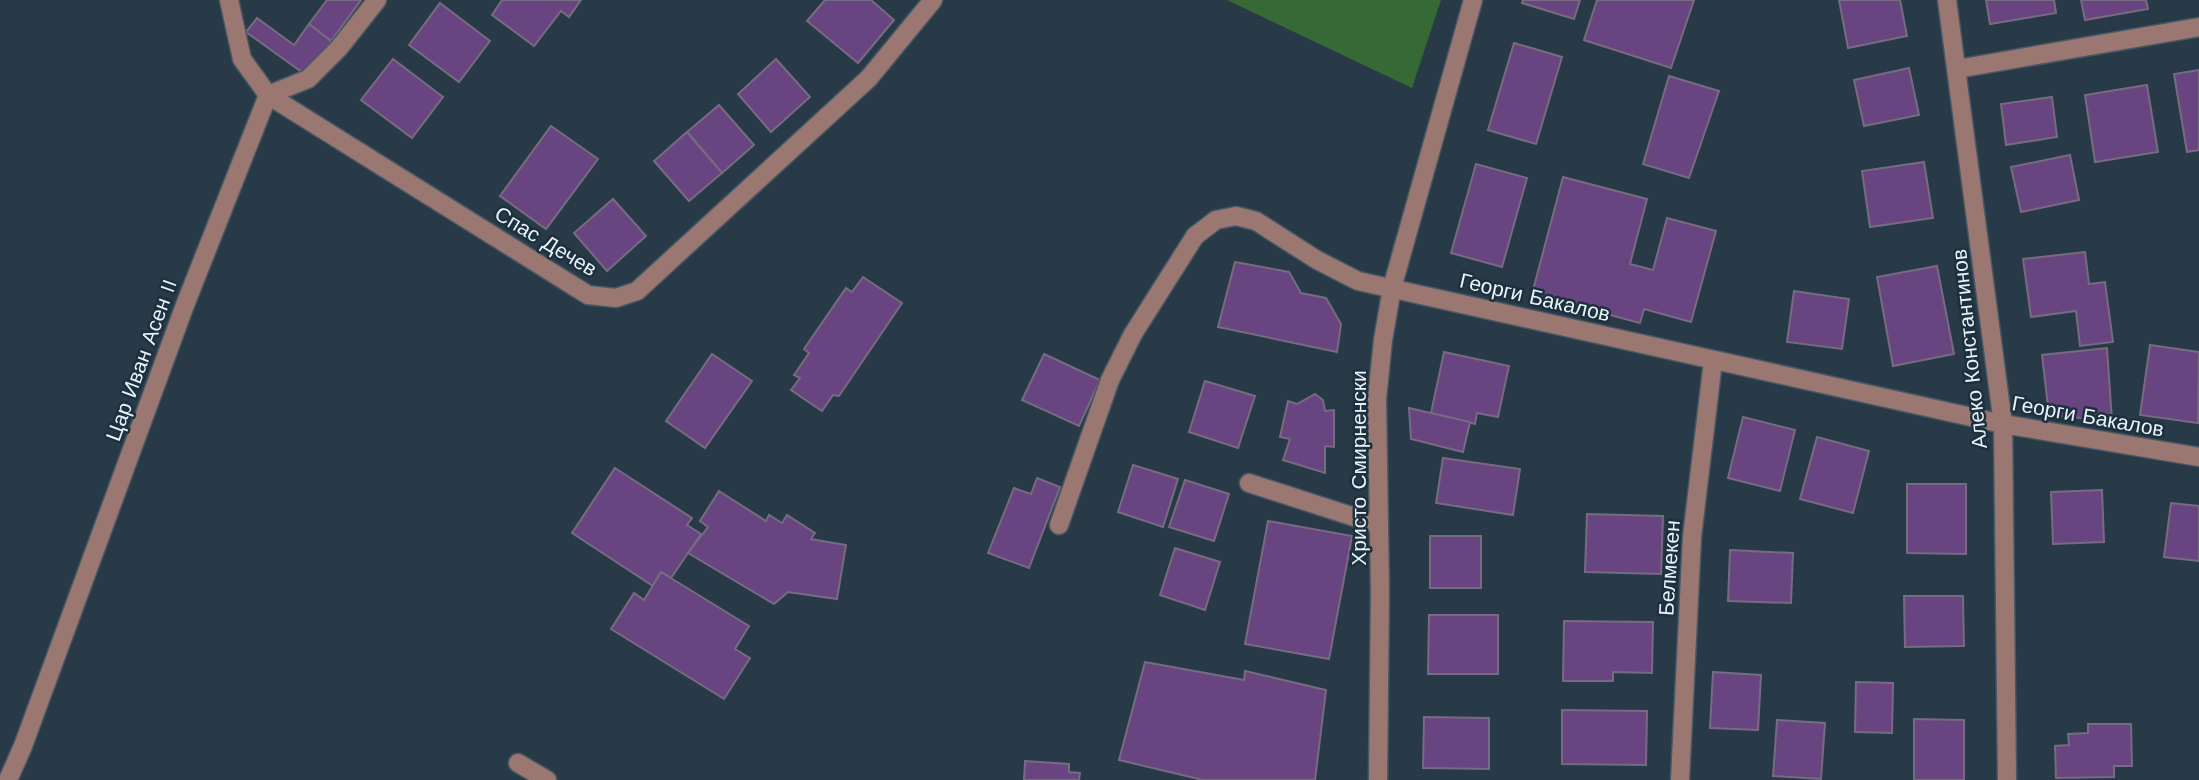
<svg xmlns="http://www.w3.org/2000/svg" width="2199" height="780" viewBox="0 0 2199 780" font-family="'Work Sans',sans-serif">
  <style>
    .green { fill: #366936 }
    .building { fill: #684581; stroke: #766b7f; stroke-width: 2 }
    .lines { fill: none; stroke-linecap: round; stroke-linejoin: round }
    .minor-casing { stroke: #475864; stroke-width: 21 }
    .minor { stroke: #9b7771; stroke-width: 18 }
    .labels { text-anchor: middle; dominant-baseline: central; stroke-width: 5; stroke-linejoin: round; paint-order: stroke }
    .street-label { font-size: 21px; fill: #e7f3fb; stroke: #1e303d }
  </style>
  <rect width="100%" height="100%" fill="#283a47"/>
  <path class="green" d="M1227 0H1441L1412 88Z"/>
  <g class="building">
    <path d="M327 0H361L331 41 309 24Z"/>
    <path d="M502 0H581L569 17 561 11 534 46 492 15Z"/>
    <path d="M825 0H871L894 20 858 63 807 21Z"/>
    <path d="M1523 0H1580L1574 19 1522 3Z"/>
    <path d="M1597 0H1694L1671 68 1584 40Z"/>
    <path d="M1839 0H1900L1907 36 1848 48Z"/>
    <path d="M1986 0H2054L2056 13 1990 24Z"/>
    <path d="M2081 0H2146L2148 9 2085 20Z"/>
    <path d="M440 3 490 41 459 82 409 45Z"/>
    <path d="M257 18 294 45 309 24 331 41 306 75 246 32Z"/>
    <path d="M1514 43 1562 57 1536 144 1488 130Z"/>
    <path d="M393 59 443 97 412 138 361 100Z"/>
    <path d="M776 59 810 97 771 132 738 94Z"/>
    <path d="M1909 68 1919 115 1864 126 1854 80Z"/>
    <path d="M2199 70V150L2187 152 2174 74Z"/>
    <path d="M1669 76 1719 91 1689 178 1643 164Z"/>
    <path d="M2147 85 2158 152 2095 162 2085 95Z"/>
    <path d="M2052 97 2057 137 2006 145 2001 104Z"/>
    <path d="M719 105 754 145 722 173 687 132Z"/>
    <path d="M551 126 598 159 546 229 500 196Z"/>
    <path d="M687 132 722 173 689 201 654 161Z"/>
    <path d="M2070 155 2079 200 2021 212 2011 167Z"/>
    <path d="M1924 162 1933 218 1870 227 1862 171Z"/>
    <path d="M1476 164 1527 178 1502 267 1451 253Z"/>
    <path d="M1563 177 1647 199 1630 264 1653 270 1667 218 1716 231 1691 322 1644 309 1640 323 1532 294Z"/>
    <path d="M613 199 646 236 607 271 574 233Z"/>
    <path d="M2085 252 2089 284 2105 282 2113 342 2080 346 2076 311 2031 317 2023 259Z"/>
    <path d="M1235 262 1289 272 1301 293 1326 298 1341 324 1337 352 1218 327Z"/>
    <path d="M1937 266 1954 354 1893 366 1877 277Z"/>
    <path d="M863 277 902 303 839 396 833 395 822 411 791 390 800 378 794 375 809 353 804 349 846 288 852 292Z"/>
    <path d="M1794 291 1849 299 1842 349 1787 342Z"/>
    <path d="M2150 345 2199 352 2198 423 2140 415Z"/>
    <path d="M2107 348 2112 421 2049 415 2042 355Z"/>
    <path d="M1444 352 1509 366 1498 417 1477 413 1475 424 1431 413Z"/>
    <path d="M712 354 752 381 705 448 666 421Z"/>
    <path d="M1044 354 1100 380 1079 426 1022 400Z"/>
    <path d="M1205 381 1255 396 1238 448 1189 432Z"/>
    <path d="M1315 394 1323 400 1325 411 1334 410V447L1325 446V473L1283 460 1290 439 1280 437 1288 401 1297 404Z"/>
    <path d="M1409 408 1470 422 1463 452 1411 439Z"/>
    <path d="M1743 417 1795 430 1780 491 1728 478Z"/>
    <path d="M1817 437 1869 451 1853 513 1800 499Z"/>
    <path d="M1443 458 1520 469 1513 515 1436 503Z"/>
    <path d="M1133 465 1178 479 1163 527 1118 512Z"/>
    <path d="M615 468 692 518 687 525 701 534 671 578 661 572 653 586 572 533Z"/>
    <path d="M1037 478 1060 487 1029 568 988 553 1014 488 1031 494Z"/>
    <path d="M1185 480 1229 494 1214 541 1169 527Z"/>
    <path d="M1907 484H1966V554L1907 553Z"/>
    <path d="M2102 490 2104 542 2053 544 2051 492Z"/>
    <path d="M719 491 766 521 769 515 782 523 787 515 815 533 811 539 846 545 837 599 788 592 774 604 688 553 708 527 700 521Z"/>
    <path d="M2171 503 2199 506V561L2164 557Z"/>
    <path d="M1587 514 1663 516 1661 574 1585 572Z"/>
    <path d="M1268 521 1352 536 1329 659 1245 644Z"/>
    <rect x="1430" y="536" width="51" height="52"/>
    <path d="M1175 548 1220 562 1205 610 1160 595Z"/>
    <path d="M1730 550 1793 553 1791 603 1728 601Z"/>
    <path d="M661 572 749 626 735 649 750 658 724 699 611 629 634 593 644 600Z"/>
    <path d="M1904 596H1963L1964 646 1905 647Z"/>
    <path d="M1429 615H1498V674H1428Z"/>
    <path d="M1564 621 1653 622 1652 673 1613 672V681H1563Z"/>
    <path d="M1145 662 1244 680 1245 671 1326 690 1315 780H1203L1119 760Z"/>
    <path d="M1713 672 1761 675 1758 730 1710 728Z"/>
    <path d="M1856 682 1893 683 1892 733 1855 732Z"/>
    <path d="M1562 710 1647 711 1646 765 1562 764Z"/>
    <path d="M1424 717 1489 718V769L1423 768Z"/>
    <path d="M1914 719 1964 720V780H1914Z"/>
    <path d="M1777 720 1825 723 1821 779 1773 776Z"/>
    <path d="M2088 724H2131L2132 766H2114V777L2056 778 2055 746 2069 745 2068 734 2088 733Z"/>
    <path d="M1025 761 1069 764V772L1080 773 1079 780H1024Z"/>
  </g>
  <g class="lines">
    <g class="minor-casing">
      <g id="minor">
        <path d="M229 0 242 59 268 95 588 295 616 298 637 291 869 78 933 0"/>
        <path d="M1947 0 2003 424 2007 780"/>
        <path d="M1957 69 2199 27"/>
        <path d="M1249 483 1379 525"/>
        <path d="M1059 525 1110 380 1133 334 1195 236 1216 220 1236 216 1256 221 1317 260 1358 281 2003 424 2199 457"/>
        <path d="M518 763 547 780"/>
        <path d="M8 780 23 746 185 305 268 95 308 79 339 48 377 0"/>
        <path d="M1378 780 1380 591 1377 399 1383 340 1392 288 1473 0"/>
        <path d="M1680 780 1692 537 1713 361"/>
      </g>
    </g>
    <use href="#minor" class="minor"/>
  </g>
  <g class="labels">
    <g class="street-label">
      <text transform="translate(546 241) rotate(31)">Спас Дечев</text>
      <text transform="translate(1535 297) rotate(13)">Георги Бакалов</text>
      <text transform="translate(1969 349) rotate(-96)">Алеко Константинов</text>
      <text transform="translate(141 360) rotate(-70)">Цар Иван Асен II</text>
      <text transform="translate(2088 416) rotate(10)">Георги Бакалов</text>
      <text transform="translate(1358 468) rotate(-90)">Христо Смирненски</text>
      <text transform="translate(1669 568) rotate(-86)">Белмекен</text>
    </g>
  </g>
</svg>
